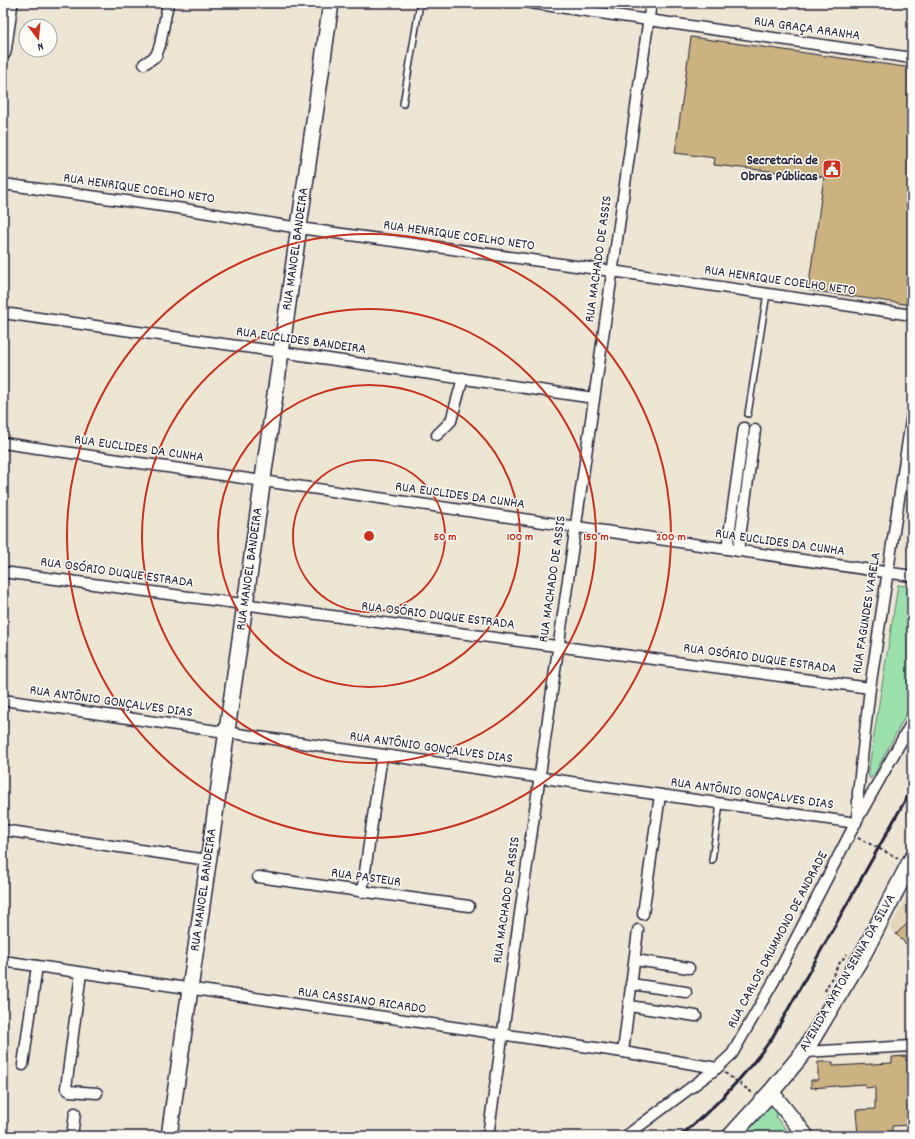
<svg xmlns="http://www.w3.org/2000/svg" width="915" height="1139" viewBox="0 0 915 1139" font-family="Dekko,sans-serif">
  <style>
    .built { fill: #e3d6bb }
    .green { fill: #9be0ad; stroke: #5e8174 }
    .building { fill: #cab281; stroke: #22223b }
    .lines { fill: none; stroke-linecap: round; stroke-linejoin: round }
    .lane-casing { stroke: #22223b; stroke-width: 8 }
    .street-casing { stroke: #22223b; stroke-width: 13 }
    .secondary-casing { stroke: #22223b; stroke-width: 18 }
    .primary-casing { stroke: #22223b; stroke-width: 19 }
    .path { stroke: #22223b; stroke-width: 2; stroke-dasharray: 3 3; stroke-linecap: butt }
    .lane { stroke: #fdfcf7; stroke-width: 5 }
    .street { stroke: #fdfcf7; stroke-width: 10 }
    .secondary { stroke: #fdfcf7; stroke-width: 15 }
    .primary { stroke: #fdfcf7; stroke-width: 16 }
    .rail { stroke: #22223b; stroke-width: 3 }
    .ring { fill: none; stroke: #c8321e; stroke-width: 2 }
    .labels { text-anchor: middle; dominant-baseline: central; stroke-width: 3; stroke-linejoin: round; paint-order: stroke }
    .street-label { font-size: 14px; fill: #22223b; stroke: #fdfcf7 }
    .poi-label { font-size: 14px; font-weight: bold; fill: #22223b; stroke: #fdfcf7; text-anchor: end }
    .centre { fill: #c8321e; stroke: #fdfcf7; stroke-width: 2 }
    .ring-label { font-size: 12px; text-anchor: middle; font-weight: bold; fill: #c8321e; stroke: #fdfcf7; stroke-width: 3; stroke-linejoin: round; paint-order: stroke }
  </style>
  <rect width="100%" height="100%" fill="#eee6d4"/>
  <filter id="ink" filterUnits="userSpaceOnUse"><feTurbulence type="fractalNoise" baseFrequency=".025" numOctaves="2"/><feDisplacementMap in="SourceGraphic" scale="8" xChannelSelector="R" yChannelSelector="G"/><feConvolveMatrix kernelMatrix="1 2 1 2 8 2 1 2 1" color-interpolation-filters="sRGB"/></filter>
  <g filter="url(#ink)">
    <path class="built" d="M912 889V950L890 928Z"/>
    <g class="green">
      <path d="M898 585 912 587V703L874 775 870 779 868 773Z"/>
      <path d="M771 1105H774L779 1109 776 1117 791 1136H742Z"/>
    </g>
    <g class="building">
      <path d="M691 37 912 68V305L808 290 824 177 714 165 715 158 675 153Z"/>
      <path d="M908 923 912 927V950L896 934Z"/>
      <path d="M906 1056V1061H912L910 1125 892 1126V1136H858L856 1110 875 1109V1087L865 1088V1084L811 1088V1080H818V1062H833V1066L892 1063V1057Z"/>
    </g>
    <g class="lines">
      <g class="lane-casing">
        <g id="lane">
          <path d="M403 104 420 3"/>
          <path d="M748 414 767 293"/>
          <path d="M712 860 720 804"/>
        </g>
      </g>
      <g class="street-casing">
        <g id="street">
          <path d="M531 3 912 58"/>
          <path d="M144 64 156 56 160 45 168 3"/>
          <path d="M3 184 184 209 299 228 612 271 912 315"/>
          <path d="M3 313 281 352 594 398"/>
          <path d="M437 435 451 421 463 378"/>
          <path d="M3 443 912 576"/>
          <path d="M727 549 744 428"/>
          <path d="M738 551 755 430"/>
          <path d="M3 572 870 688"/>
          <path d="M3 700 856 823"/>
          <path d="M858 816V793L870 688 912 414"/>
          <path d="M3 830 208 860"/>
          <path d="M258 877 469 906"/>
          <path d="M362 892 382 755"/>
          <path d="M643 914 660 795"/>
          <path d="M635 960 689 968"/>
          <path d="M3 961 623 1052 717 1068"/>
          <path d="M81 973 66 1088 69 1091 97 1093"/>
          <path d="M631 984 686 992"/>
          <path d="M629 1006 696 1016"/>
          <path d="M623 1052 638 930"/>
          <path d="M804 1052 912 1046"/>
          <path d="M23 1065 37 966"/>
          <path d="M72 1136 75 1113"/>
          <path d="M488 1136 651 3"/>
          <path d="M626 1136 717 1068 732 1054 774 981 858 818 912 722"/>
        </g>
      </g>
      <g class="secondary-casing">
        <g id="secondary">
          <path d="M3 52 10 3"/>
          <path d="M771 1092 806 1136"/>
          <path d="M169 1136 331 3"/>
        </g>
      </g>
      <g class="primary-casing">
        <path id="primary" d="M731 1136 771 1092 804 1052 863 954 912 859"/>
      </g>
      <g class="path">
        <path d="M858 838 898 858"/>
        <path d="M908 848 912 840"/>
        <path d="M825 991 838 965 847 954"/>
        <path d="M725 1073 754 1094"/>
      </g>
      <use href="#lane" class="lane"/>
      <use href="#street" class="street"/>
      <use href="#secondary" class="secondary"/>
      <use href="#primary" class="primary"/>
      <path class="rail" d="M680 1136C717 1106 745 1076 772 1038L912 788"/>
    </g>
  </g>
  <g class="ring">
    <circle cx="369" cy="536" r="76"/>
    <circle cx="369" cy="536" r="151"/>
    <circle cx="369" cy="536" r="227"/>
    <circle cx="369" cy="536" r="302"/>
  </g>
  <defs>
    <g id="civic-square" transform="scale(1)"><rect x="-9" y="-9" width="18" height="18" rx="4" fill="#c8321e" stroke="#fdfcf7"/><path d="M-.6-6.5H3V-4.5H.6V-3L4-1V1h2V6H-6V1h2V-1L-.6-3ZM-1.2 2.5V6h2.4V2.5Z" fill="#fff"/></g>
  </defs>
  <g fill-rule="evenodd">
    <use href="#civic-square" x="832" y="169"/>
  </g>
  <g class="labels">
    <g class="street-label">
      <text transform="translate(807 29) rotate(8)">RUA GRAÇA ARANHA</text>
      <text transform="translate(139 189) rotate(8)">RUA HENRIQUE COELHO NETO</text>
      <text transform="translate(459 236) rotate(8)">RUA HENRIQUE COELHO NETO</text>
      <text transform="translate(296 249) rotate(-82)">RUA MANOEL BANDEIRA</text>
      <text transform="translate(599 259) rotate(-82)">RUA MACHADO DE ASSIS</text>
      <text transform="translate(780 281) rotate(8)">RUA HENRIQUE COELHO NETO</text>
      <text transform="translate(301 341) rotate(8)">RUA EUCLIDES BANDEIRA</text>
      <text transform="translate(139 449) rotate(8)">RUA EUCLIDES DA CUNHA</text>
      <text transform="translate(460 496) rotate(8)">RUA EUCLIDES DA CUNHA</text>
      <text transform="translate(780 543) rotate(8)">RUA EUCLIDES DA CUNHA</text>
      <text transform="translate(250 569) rotate(-82)">RUA MANOEL BANDEIRA</text>
      <text transform="translate(117 573) rotate(8)">RUA OSÓRIO DUQUE ESTRADA</text>
      <text transform="translate(553 579) rotate(-82)">RUA MACHADO DE ASSIS</text>
      <text transform="translate(867 613) rotate(-81)">RUA FAGUNDES VARELA</text>
      <text transform="translate(438 616) rotate(7)">RUA OSÓRIO DUQUE ESTRADA</text>
      <text transform="translate(760 659) rotate(8)">RUA OSÓRIO DUQUE ESTRADA</text>
      <text transform="translate(111 702) rotate(8)">RUA ANTÔNIO GONÇALVES DIAS</text>
      <text transform="translate(431 748) rotate(8)">RUA ANTÔNIO GONÇALVES DIAS</text>
      <text transform="translate(752 794) rotate(8)">RUA ANTÔNIO GONÇALVES DIAS</text>
      <text transform="translate(366 878) rotate(8)">RUA PASTEUR</text>
      <text transform="translate(204 890) rotate(-82)">RUA MANOEL BANDEIRA</text>
      <text transform="translate(507 900) rotate(-82)">RUA MACHADO DE ASSIS</text>
      <text transform="translate(778 940) rotate(-62)">RUA CARLOS DRUMMOND DE ANDRADE</text>
      <text transform="translate(848 973) rotate(-60)">AVENIDA AYRTON SENNA DA SILVA</text>
      <text transform="translate(362 1001) rotate(8)">RUA CASSIANO RICARDO</text>
    </g>
    <g class="poi-label">
      <text x="818" y="161">Secretaria de<tspan x="818" dy="16">Obras Públicas</tspan></text>
    </g>
  </g>
  <circle cx="369" cy="536" r="6" class="centre"/>
  <g class="ring-label">
    <text x="445" y="540">50 m</text>
    <text x="520" y="540">100 m</text>
    <text x="596" y="540">150 m</text>
    <text x="671" y="540">200 m</text>
  </g>
  <rect width="915" height="1139" fill="none" stroke="#fdfcf7" stroke-width="16"/>
  <rect x="8" y="8" width="899" height="1123" fill="none" stroke="#22223b" stroke-width="1.5" filter="url(#ink)"/>
  <g transform="translate(38 38) rotate(164)"><circle r="19" fill="#fdfcf7" stroke="#a5a5ac"/>
  <path d="M0-3L7 15L0 10L-7 15Z" fill="#c8321e"/>
  <text y="-6" font-size="11" font-weight="bold" text-anchor="middle" fill="#22223b">N</text>
  </g>
</svg>
